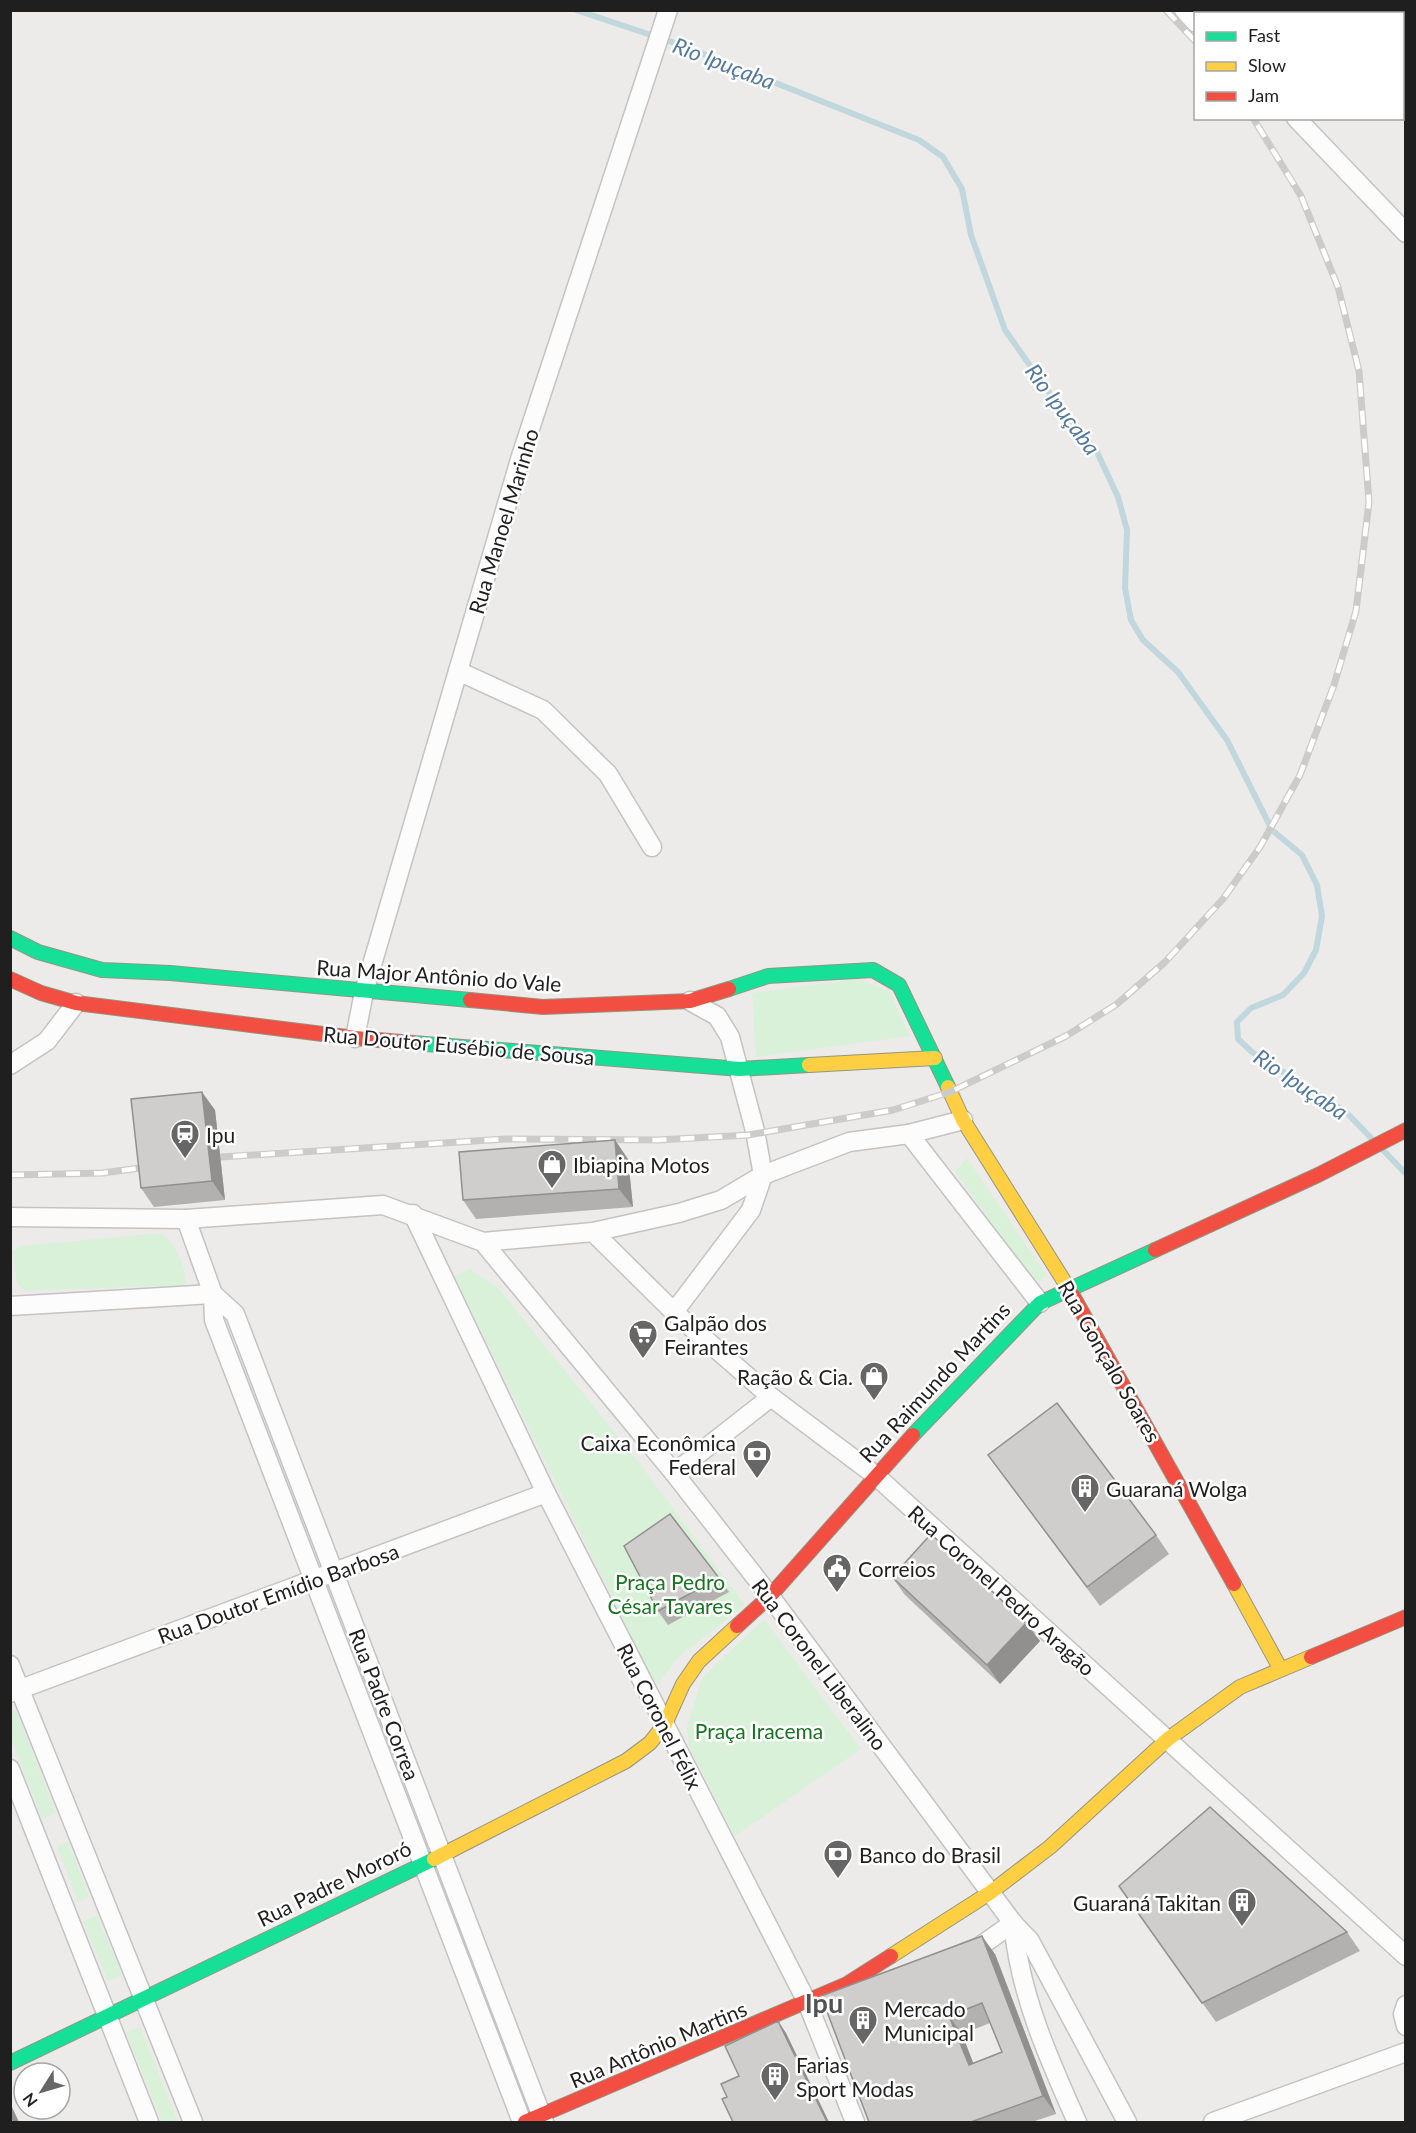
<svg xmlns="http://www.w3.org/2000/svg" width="1416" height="2133" viewBox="0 0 1416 2133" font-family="Lato,sans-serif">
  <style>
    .park { fill: #d9f0d9 }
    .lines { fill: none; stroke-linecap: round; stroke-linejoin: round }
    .stream { stroke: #c0d7dd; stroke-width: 6 }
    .street-casing { stroke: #c4c3c2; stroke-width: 21 }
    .fast-casing { stroke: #949582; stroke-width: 16 }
    .slow-casing { stroke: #949582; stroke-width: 16 }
    .jam-casing { stroke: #949582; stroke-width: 16 }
    .street { stroke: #fcfcfc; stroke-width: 18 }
    .fast { stroke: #16e098; stroke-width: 14 }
    .slow { stroke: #ffcf43; stroke-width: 14 }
    .jam { stroke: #f24e42; stroke-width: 14 }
    .rail-casing { stroke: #cbcbca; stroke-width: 7 }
    .rail { stroke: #fff; stroke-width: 4.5; stroke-dasharray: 14; stroke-linecap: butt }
    .wall { fill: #b3b1af; fill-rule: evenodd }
    .shaded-wall { fill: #92908f }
    .building { fill: #d0cecc; stroke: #92908f; stroke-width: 1.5; fill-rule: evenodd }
    .labels { text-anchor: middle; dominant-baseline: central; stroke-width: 5; stroke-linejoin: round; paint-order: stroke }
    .street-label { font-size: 21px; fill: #1f1f1f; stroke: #fff }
    .poi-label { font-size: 21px; fill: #1f1f1f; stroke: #fff; text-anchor: start }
    .park-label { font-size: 21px; fill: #17741f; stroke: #fff }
    .water-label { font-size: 22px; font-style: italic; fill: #52789f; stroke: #fff }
    .district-label { font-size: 27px; font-weight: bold; fill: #525252; stroke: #fff }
  </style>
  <rect width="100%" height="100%" fill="#edebe9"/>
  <g class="park">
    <path d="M857 979 889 991 910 1036 756 1057 752 993Z"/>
    <path d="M967 1158 1046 1275 1041 1281 1029 1278 955 1171Z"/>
    <path d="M162 1233C177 1246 185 1265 186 1285L25 1291 17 1283 13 1252 20 1246Z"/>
    <path d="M470 1269 498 1288 637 1460 745 1605 676 1659 659 1683 653 1681 454 1276Z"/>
    <path d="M764 1619 861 1749 735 1836 689 1747 687 1727 702 1678Z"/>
    <path d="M16 1710 56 1813 42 1819 11 1738V1712Z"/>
    <path d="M68 1842 89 1897 78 1902 57 1846Z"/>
    <path d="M97 1916 122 1975 108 1981 83 1921Z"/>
    <path d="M140 2027 178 2122H162L126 2032Z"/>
  </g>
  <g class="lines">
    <g class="stream">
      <path d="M576 10 678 44 919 140 943 157 962 189 971 235 1005 330 1053 398 1097 452 1118 497 1127 530 1125 588 1131 620 1143 640 1178 672 1227 740 1272 830 1302 855 1317 885 1322 916 1316 950 1304 973 1283 995 1251 1008 1237 1022 1238 1039 1252 1052 1346 1112 1372 1139"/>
      <path d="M1383 1150 1406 1174"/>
    </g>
    <g class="street-casing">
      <g id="street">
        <path d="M1184 10 1196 23"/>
        <path d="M1402 45 1406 43"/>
        <path d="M1296 118 1406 233"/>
        <path d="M458 671 543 710 608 774 652 847"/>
        <path d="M355 1038 364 992 521 456 668 10"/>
        <path d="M10 1065 47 1041 76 1003"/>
        <path d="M909 1134 1040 1303"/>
        <path d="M413 1214 546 1493 807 2002 855 2122"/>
        <path d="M10 1217 186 1219 383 1205 483 1242 593 1232 679 1213 721 1200 763 1175 849 1142 909 1134 963 1120"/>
        <path d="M186 1219 213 1294 214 1320 522 2122"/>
        <path d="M593 1232 674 1312 771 1397 875 1475 1406 1956"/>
        <path d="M483 1242 674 1473 770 1596 1013 1923 1030 1941 1127 2122"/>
        <path d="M213 1294 235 1314 544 2122"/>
        <path d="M10 1306 213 1294"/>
        <path d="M674 1312 751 1210 763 1175 755 1131 730 1037 717 1016 690 1001"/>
        <path d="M674 1473 771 1397"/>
        <path d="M10 1665 193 2122"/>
        <path d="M10 1693 546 1493"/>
        <path d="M10 1769 149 2122"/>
        <path d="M1013 1923C1020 1995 1048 2057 1077 2122"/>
        <path d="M966 1952 979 1947 1013 1923"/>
        <path d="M1406 2005 1403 2014 1406 2026"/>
        <path d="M1213 2122 1406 2052"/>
      </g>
    </g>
    <g class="fast-casing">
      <g id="fast">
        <path d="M10 938 38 952 102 970 170 973 470 1000"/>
        <path d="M729 989 768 976 873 970 899 985 948 1087"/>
        <path d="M413 1043 740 1069 809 1065"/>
        <path d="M913 1435 1040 1303 1155 1250"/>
        <path d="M10 2063 434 1859"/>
      </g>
    </g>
    <g class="slow-casing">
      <g id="slow">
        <path d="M809 1065 935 1058"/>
        <path d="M948 1087 963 1120 1069 1289"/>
        <path d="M1234 1584 1280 1668"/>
        <path d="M434 1859 626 1761 650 1743 665 1724 683 1684 699 1661 737 1626"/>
        <path d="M891 1956 991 1892 1050 1847 1168 1739 1240 1687 1311 1657"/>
      </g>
    </g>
    <g class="jam-casing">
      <g id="jam">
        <path d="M10 979 41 993 76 1003 355 1038 413 1043"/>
        <path d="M470 1000 543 1007 690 1001 729 989"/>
        <path d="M1155 1250 1318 1175 1406 1130"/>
        <path d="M1069 1289 1234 1584"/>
        <path d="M737 1626 770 1596 913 1435"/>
        <path d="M1311 1657 1406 1617"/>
        <path d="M525 2122 847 1984 891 1956"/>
      </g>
    </g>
    <use href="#street" class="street"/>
    <use href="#fast" class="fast"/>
    <use href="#slow" class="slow"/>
    <use href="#jam" class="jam"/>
    <g class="rail-casing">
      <g id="rail">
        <path d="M1166 10 1196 42"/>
        <path d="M205 1158 506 1139 658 1140 748 1135 893 1110 950 1092 1066 1036 1117 1004 1165 962 1223 899 1260 847 1300 775 1334 685 1356 611 1369 502 1359 371 1338 287 1301 196 1253 118"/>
        <path d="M10 1175 103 1173 154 1166"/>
      </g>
    </g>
    <use href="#rail" class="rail"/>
  </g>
  <g class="wall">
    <path d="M215 1110 225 1200 154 1207 141 1188Z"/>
    <path d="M628 1159 633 1207 476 1219 463 1200Z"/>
    <path d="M988 1455 1156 1535 1169 1554 1100 1606Z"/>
    <path d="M892 1577 1026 1623 1040 1641 1000 1684 905 1595Z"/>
    <path d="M719 1578 729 1592 668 1625 658 1611Z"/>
    <path d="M1119 1886 1347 1932 1360 1951 1216 2022Z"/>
    <path d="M995 1954 1056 2114 1032 2122H869ZM990 2023 1002 2052 973 2063 962 2034Z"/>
  </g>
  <g class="shaded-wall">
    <path d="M202 1092 215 1110 225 1200 212 1181Z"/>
    <path d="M615 1140 628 1159 633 1207 619 1189Z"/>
    <path d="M1026 1623 1040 1641 1000 1684 987 1665Z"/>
    <path d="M982 1936 995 1954 1056 2114 1043 2096Z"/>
    <path d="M949 2016 962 2034 981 2083 969 2065Z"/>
    <path d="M778 2021 786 2033 829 2122H827Z"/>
    <path d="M10 2103 19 2122H14L10 2115Z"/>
  </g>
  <g class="building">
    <path d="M202 1092 212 1181 141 1188 131 1099Z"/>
    <path d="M615 1140 619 1189 463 1200 459 1152Z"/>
    <path d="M1057 1403 1156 1535 1087 1587 988 1455Z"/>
    <path d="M670 1514 719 1578 658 1611 624 1546Z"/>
    <path d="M931 1534 1026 1623 987 1665 892 1577Z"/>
    <path d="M1210 1807 1347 1932 1202 2003 1119 1886Z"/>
    <path d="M982 1936 1043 2096 971 2122H869L821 1996ZM982 2003 1002 2052 969 2065 949 2016Z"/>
    <path d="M778 2021 827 2122H733L722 2099 727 2097 721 2084 739 2076 725 2046Z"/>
    <path d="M10 2115 14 2122H10Z"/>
  </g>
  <defs>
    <g id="station-pin" transform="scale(1.5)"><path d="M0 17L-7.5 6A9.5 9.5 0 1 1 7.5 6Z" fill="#676666" stroke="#fff"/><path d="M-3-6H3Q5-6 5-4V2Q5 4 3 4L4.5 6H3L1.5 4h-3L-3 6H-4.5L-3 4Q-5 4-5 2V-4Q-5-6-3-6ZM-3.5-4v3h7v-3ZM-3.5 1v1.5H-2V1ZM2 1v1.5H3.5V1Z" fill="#fff"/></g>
    <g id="shop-pin" transform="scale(1.5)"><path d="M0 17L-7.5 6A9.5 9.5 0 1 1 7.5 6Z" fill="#676666" stroke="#fff"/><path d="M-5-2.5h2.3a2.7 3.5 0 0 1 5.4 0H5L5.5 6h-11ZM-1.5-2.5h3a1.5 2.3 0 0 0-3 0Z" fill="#fff"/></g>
    <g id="supermarket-pin" transform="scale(1.5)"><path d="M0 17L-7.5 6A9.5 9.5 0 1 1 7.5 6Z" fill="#676666" stroke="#fff"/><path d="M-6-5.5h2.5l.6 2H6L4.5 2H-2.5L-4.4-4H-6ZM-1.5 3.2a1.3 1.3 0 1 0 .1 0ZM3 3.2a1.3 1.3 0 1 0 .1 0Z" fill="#fff"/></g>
    <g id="bank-pin" transform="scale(1.5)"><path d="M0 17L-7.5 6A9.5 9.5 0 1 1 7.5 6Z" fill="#676666" stroke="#fff"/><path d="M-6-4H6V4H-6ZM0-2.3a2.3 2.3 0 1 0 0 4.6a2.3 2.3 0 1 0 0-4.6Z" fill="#fff"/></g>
    <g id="building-pin" transform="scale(1.5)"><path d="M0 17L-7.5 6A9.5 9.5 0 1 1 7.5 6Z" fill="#676666" stroke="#fff"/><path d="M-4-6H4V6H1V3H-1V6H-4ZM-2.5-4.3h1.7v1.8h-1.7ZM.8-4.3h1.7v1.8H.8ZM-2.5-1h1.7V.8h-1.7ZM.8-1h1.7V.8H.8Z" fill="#fff"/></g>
    <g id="civic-pin" transform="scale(1.5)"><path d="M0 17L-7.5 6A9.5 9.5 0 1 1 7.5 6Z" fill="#676666" stroke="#fff"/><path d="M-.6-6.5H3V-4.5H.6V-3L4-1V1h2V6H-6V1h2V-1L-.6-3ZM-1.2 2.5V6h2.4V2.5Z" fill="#fff"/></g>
  </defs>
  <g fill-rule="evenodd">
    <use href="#station-pin" x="185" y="1134"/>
    <use href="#shop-pin" x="552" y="1164"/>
    <use href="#supermarket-pin" x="643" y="1334"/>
    <use href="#shop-pin" x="874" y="1376"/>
    <use href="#bank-pin" x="757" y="1454"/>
    <use href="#building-pin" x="1085" y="1488"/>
    <use href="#civic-pin" x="837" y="1568"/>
    <use href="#bank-pin" x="838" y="1854"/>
    <use href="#building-pin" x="1242" y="1902"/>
    <use href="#building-pin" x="863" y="2020"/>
    <use href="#building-pin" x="775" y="2076"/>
  </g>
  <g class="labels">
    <g class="street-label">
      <text transform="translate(503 521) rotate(-73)">Rua Manoel Marinho</text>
      <text transform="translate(439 975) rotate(4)">Rua Major Antônio do Vale</text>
      <text transform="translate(459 1045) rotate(5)">Rua Doutor Eusébio de Sousa</text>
      <text transform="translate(1110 1361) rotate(60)">Rua Gonçalo Soares</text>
      <text transform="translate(934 1382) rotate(-47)">Rua Raimundo Martins</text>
      <text transform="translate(1002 1590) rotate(42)">Rua Coronel Pedro Aragão</text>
      <text transform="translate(278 1593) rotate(-20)">Rua Doutor Emídio Barbosa</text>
      <text transform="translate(820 1664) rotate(53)">Rua Coronel Liberalino</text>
      <text transform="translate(385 1704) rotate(69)">Rua Padre Correa</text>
      <text transform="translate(660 1716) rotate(63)">Rua Coronel Félix</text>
      <text transform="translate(334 1883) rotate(-26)">Rua Padre Mororó</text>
      <text transform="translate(658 2044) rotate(-23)">Rua Antônio Martins</text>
    </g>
    <g class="poi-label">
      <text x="206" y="1134">Ipu</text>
      <text x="573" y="1164">Ibiapina Motos</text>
      <text x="664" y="1322">Galpão dos<tspan x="664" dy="24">Feirantes</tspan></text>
      <text x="853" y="1376" text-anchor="end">Ração &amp; Cia.</text>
      <text x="736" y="1442" text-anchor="end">Caixa Econômica<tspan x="736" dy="24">Federal</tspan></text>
      <text x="1106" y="1488">Guaraná Wolga</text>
      <text x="858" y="1568">Correios</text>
      <text x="859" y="1854">Banco do Brasil</text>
      <text x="1221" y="1902" text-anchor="end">Guaraná Takitan</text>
      <text x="884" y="2008">Mercado<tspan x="884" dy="24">Municipal</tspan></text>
      <text x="796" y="2064">Farias<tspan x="796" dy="24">Sport Modas</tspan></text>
    </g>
    <g class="park-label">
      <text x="670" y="1581">Praça Pedro<tspan x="670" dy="24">César Tavares</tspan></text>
      <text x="759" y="1730">Praça Iracema</text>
    </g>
    <g class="water-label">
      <text transform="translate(724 63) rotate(21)">Rio Ipuçaba</text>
      <text transform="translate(1063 409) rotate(53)">Rio Ipuçaba</text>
      <text transform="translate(1301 1084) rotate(34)">Rio Ipuçaba</text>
    </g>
    <g class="district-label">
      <text x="824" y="2002">Ipu</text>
    </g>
  </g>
  <rect width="1416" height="2133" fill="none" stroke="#1f1f1f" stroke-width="24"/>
  <rect x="1194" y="12" width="210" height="108" fill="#ffffff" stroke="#a5a5a5" stroke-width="1.5"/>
  <rect x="1206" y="32" width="30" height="9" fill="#16e098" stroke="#a5a5a5" stroke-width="1.5"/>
  <text x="1248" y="42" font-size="18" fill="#1f1f1f">Fast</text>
  <rect x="1206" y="62" width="30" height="9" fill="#ffcf43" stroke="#a5a5a5" stroke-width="1.5"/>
  <text x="1248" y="72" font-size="18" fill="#1f1f1f">Slow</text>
  <rect x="1206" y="92" width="30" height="9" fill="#f24e42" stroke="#a5a5a5" stroke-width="1.5"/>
  <text x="1248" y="102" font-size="18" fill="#1f1f1f">Jam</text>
  <g transform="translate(42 2091) rotate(233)"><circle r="28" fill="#ffffff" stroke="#a5a5a5" stroke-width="1.5"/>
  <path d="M0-4.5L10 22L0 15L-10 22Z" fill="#676666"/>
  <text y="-9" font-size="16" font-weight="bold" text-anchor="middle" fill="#1f1f1f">N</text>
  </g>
</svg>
